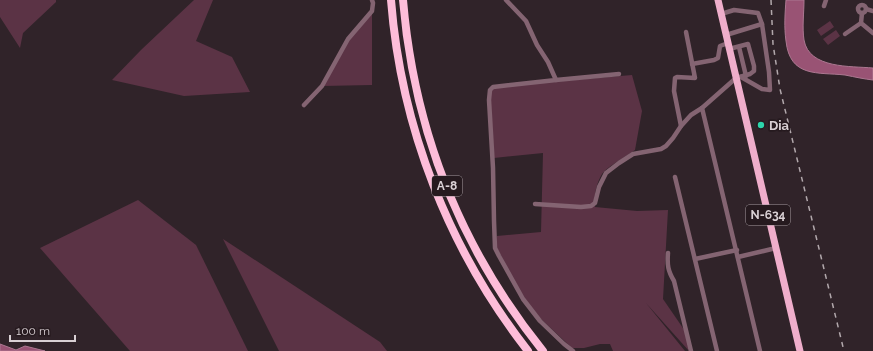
<svg xmlns="http://www.w3.org/2000/svg" width="873" height="351" viewBox="0 0 873 351" font-family="Raleway,sans-serif">
  <style>
    .green { fill: #5b3345 }
    .water { fill: #995374; stroke: #ac7891 }
    .lines { fill: none; stroke-linecap: round; stroke-linejoin: round }
    .minor { stroke: #846472; stroke-width: 4.5 }
    .trunk { stroke: #efaecb; stroke-width: 7 }
    .motorway { stroke: #fdbdd9; stroke-width: 8 }
    .rail { stroke: #b2a8ac; stroke-width: 1.5; stroke-dasharray: 5 5; stroke-linecap: butt }
    .poi-dot { fill: #2cd5ab; stroke: #261a1f; stroke-width: 1.5 }
    .labels { text-anchor: middle; dominant-baseline: central; stroke-width: 3.5; stroke-linejoin: round; paint-order: stroke }
    .shield { fill: #261a1f; stroke: #a3999e; stroke-width: 1 }
    .shield-label { font-size: 12px; font-weight: bold; fill: #d9d0d4 }
    .poi-label { font-size: 13px; font-weight: bold; fill: #d9d0d4; stroke: #261a1f; text-anchor: start }
  </style>
  <rect width="100%" height="100%" fill="#302329"/>
  <g class="green">
    <path d="M0 0H56V2L23 33 20 48 0 17Z"/>
    <path d="M194 0H213L196 41 232 57 250 92 184 96 112 80 141 50Z"/>
    <path d="M372 11V85L322 86 348 39Z"/>
    <path d="M830 21 834 27 821 36 817 30Z"/>
    <path d="M836 30 840 36 828 45 823 39Z"/>
    <path d="M632 75 642 111 635 150C628 155 607 167 602 174 597 182 593 197 595 207L637 211 668 210 663 299 685 331 689 351 646 303 685 351H613L610 344H600L584 348H572L541 319 530 306 516 285 497 248V236L541 232 543 153 494 158 490 90 493 87Z"/>
    <path d="M138 200 196 245 248 351H130L40 248Z"/>
    <path d="M223 239 380 342 387 351H279Z"/>
  </g>
  <g class="water">
    <path d="M786 0H804C804 13 802 27 804 40 809 69 851 66 873 68V80C864 79 855 77 845 75 818 72 790 78 786 41 784 27 785 13 786 0Z"/>
    <path d="M0 344 16 350 25 346 45 351H0Z"/>
  </g>
  <g class="lines">
    <g class="minor">
      <path d="M506 0 526 21 537 45 548 62 556 80 493 87 490 90 489 100 493 168 494 221 495 248 499 256 523 299 540 321 564 344 573 351"/>
      <circle cx="862" cy="9" r="4"/>
      <path d="M824 6 826 0"/>
      <path d="M866 9 873 11"/>
      <path d="M862 13 861 23 873 33"/>
      <path d="M721 14 734 10 758 13 762 24 726 35"/>
      <path d="M845 34 861 23"/>
      <path d="M739 47 746 76"/>
      <path d="M692 64 714 60 718 58 720 46 728 43"/>
      <path d="M741 77 762 89 770 90 769 72 762 24"/>
      <path d="M556 80 619 74"/>
      <path d="M304 105 322 86 348 39 372 11 373 3 372 0"/>
      <path d="M702 108 760 351"/>
      <path d="M681 126 674 91 675 78 677 77 695 78 686 32"/>
      <path d="M675 177 717 351"/>
      <path d="M535 204 581 207 591 206 595 203 599 187 606 173 619 163 633 154 661 149 666 146 673 138 681 126 691 115 702 108 736 78 750 74 754 71V66L748 44 729 49"/>
      <path d="M668 253C667 265 668 271 674 281L691 351"/>
      <path d="M738 257 776 248"/>
      <path d="M695 259 737 250"/>
    </g>
    <path class="trunk" d="M718 0 800 351"/>
    <g class="motorway">
      <path d="M391 0C401 128 449 250 528 351"/>
      <path d="M403 0C414 131 461 249 543 351"/>
    </g>
    <path class="rail" d="M771 0 773 44 780 89 844 351"/>
  </g>
  <circle class="poi-dot" cx="761" cy="125" r="4"/>
  <g class="labels">
    <g class="shield">
      <rect x="432" y="176" width="30" height="20" rx="3"/>
      <rect x="746" y="205" width="44" height="20" rx="3"/>
    </g>
    <g class="shield-label">
      <text x="447" y="186">A-8</text>
      <text x="768" y="215">N-634</text>
    </g>
    <g class="poi-label">
      <text x="769" y="125">Dia</text>
    </g>
  </g>
  <path d="M10 335v6h65v-6" fill="none" stroke="#d9d0d4" stroke-width="2"/>
  <text x="16" y="335" font-size="12" fill="#d9d0d4" stroke="#261a1f" stroke-width="3" paint-order="stroke">100 m</text>
</svg>
